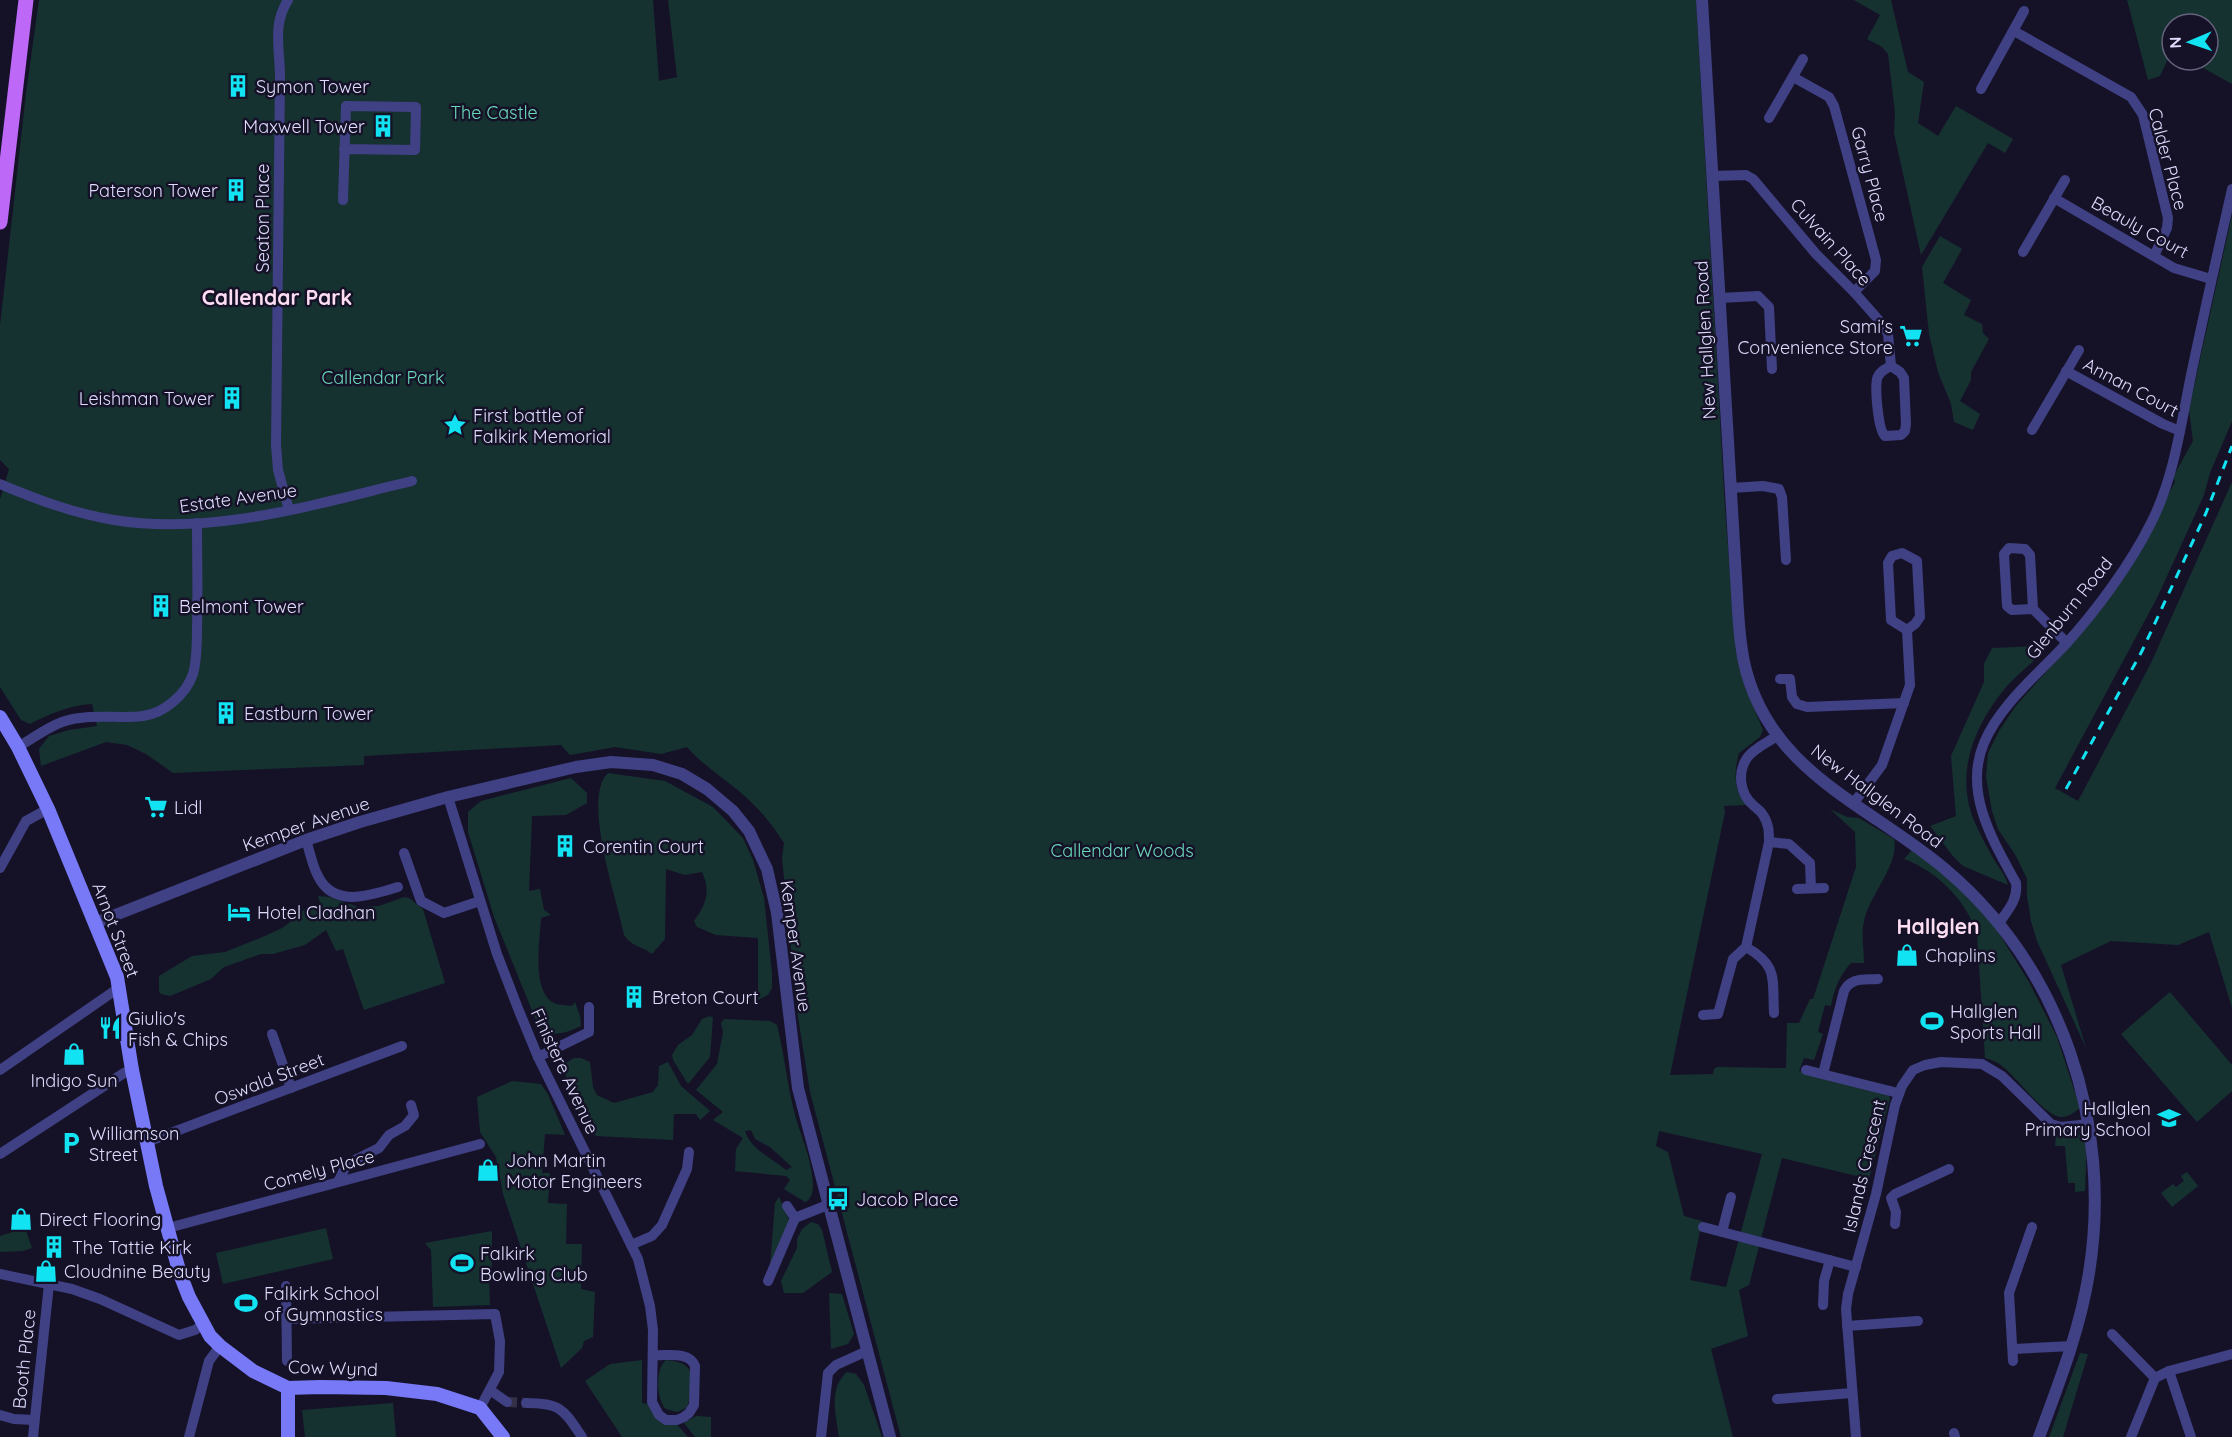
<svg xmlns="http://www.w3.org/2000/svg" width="2232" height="1437" viewBox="0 0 2232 1437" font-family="Quicksand,sans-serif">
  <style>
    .green { fill: #153230; fill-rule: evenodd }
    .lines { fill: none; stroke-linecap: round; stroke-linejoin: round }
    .minor-tunnel { stroke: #333048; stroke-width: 10; stroke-dasharray: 10 5; stroke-linecap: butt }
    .minor { stroke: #404084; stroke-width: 10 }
    .tertiary { stroke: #404084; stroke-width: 12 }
    .secondary { stroke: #7879f7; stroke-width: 14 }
    .primary { stroke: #bd68f7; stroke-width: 15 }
    .rail { stroke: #12e3f2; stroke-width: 3; stroke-dasharray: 9 8; stroke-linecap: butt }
    .labels { text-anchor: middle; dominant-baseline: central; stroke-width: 5; stroke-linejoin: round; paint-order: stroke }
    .poi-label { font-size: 18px; fill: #dedbfd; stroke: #151228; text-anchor: start }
    .park-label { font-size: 18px; fill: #6adaba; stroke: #151228 }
    .street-label { font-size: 18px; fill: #dedbfd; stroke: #151228 }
    .quarter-label { font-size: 21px; font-weight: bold; fill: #fdddf2; stroke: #151228 }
  </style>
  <rect width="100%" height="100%" fill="#151228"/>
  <g class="green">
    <path d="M39 0H653L659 81 677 77 668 0H1696L1725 508 1736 652 1745 687 1763 730 1760 737 1739 753C1734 772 1733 789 1746 805L1724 806 1725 812 1670 1075 1713 1074 1714 1069 1717 1067 1786 1068 1787 1023H1799L1810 999H1813L1856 867 1855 832 1830 809 1847 817 1859 818 1894 839C1900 863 1869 896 1864 921 1861 934 1864 950 1864 963H1851C1839 976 1834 990 1831 1006L1825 1005 1818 1032 1823 1034 1814 1060 1804 1058 1799 1071 1887 1093 1890 1098 1869 1179 1782 1158 1749 1285 1739 1290 1748 1336 1711 1349 1733 1437H901L810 1092 798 1017 782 858 784 843C774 828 764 814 751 802 731 782 706 769 687 747L661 754 615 747 570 755 561 745 364 756V765L173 773 146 754 127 745 106 742 41 766 39 749 49 736 69 730 97 726 92 704C69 705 50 714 30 724L21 720 0 687V499L9 469 0 460V326L26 93ZM1659 1131 1762 1154 1726 1287 1690 1280 1702 1221 1684 1216 1668 1152 1656 1146Z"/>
    <path d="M1854 0H1891L1908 72 1924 82 1918 123 1938 136 1956 106 2013 139 2005 153 1988 143 1921 255 1894 133 1895 113 1888 54 1882 47 1867 39 1880 15Z"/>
    <path d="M2127 0H2232V84L2189 60H2208V24H2172V56L2169 57 2160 76 2148 80Z"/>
    <path d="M2232 215V421L2210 473 2204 495 2158 596 2055 788 2078 801 2151 663 2232 482V1008L2209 932 2178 945 2111 941 2061 965 2086 1048 2037 941 2031 921 2027 896V879L2016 856 1998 829 1992 811 1986 777 1988 753 1999 731 2015 707 2062 654 2140 547 2175 482 2173 477 2193 441 2189 409Z"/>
    <path d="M1940 236 1962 249 1943 283 1971 300 1964 315 1982 324 1983 333 1989 339 1971 372V380L1960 401 1980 414 1973 430 1954 422 1951 404 1938 372 1929 334 1922 267Z"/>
    <path d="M2042 643 2043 651C2032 664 2018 673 2007 686 1974 725 1953 775 1976 825 1981 836 1987 847 1993 858 1999 868 2005 874 2008 885L1963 866 1952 855 1930 826 1956 816 1951 756 1984 682V664L1992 648 2039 646Z"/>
    <path d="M608 773 665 781 713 807 743 838 753 860 764 898 772 973V988L768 995 758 1000V938L716 935 697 927 694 921C706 905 711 891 702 872L685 875 666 869 665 939 652 954C642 946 632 947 624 935 618 902 581 798 608 773Z"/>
    <path d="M571 778 587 793V803L566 815 532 816 529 891 540 889 544 910 551 915 541 918C540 939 531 991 554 1003 558 1005 567 1005 572 1006L575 1002 580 1016 581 1026C567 1033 553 1037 540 1030L494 917 468 832V812L481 801Z"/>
    <path d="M1912 850 1948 875 1995 927 2029 982 2057 1037 2080 1108C2075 1112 2070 1116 2063 1117 2045 1118 2017 1077 2002 1066 1998 1062 1991 1060 1985 1058L1977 935C1968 902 1937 871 1904 859Z"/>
    <path d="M318 896 329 897 358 907 379 906 404 897 409 898 423 909 445 983 364 1010 343 949 336 951 326 930 305 945 273 954H261L224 967 211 979 170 996 161 994 159 991V976L192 956 225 952 265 936 284 927 304 910 320 903Z"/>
    <path d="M2170 992 2232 1065V1091L2197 1122 2121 1034Z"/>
    <path d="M710 1016 713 1018 710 1057 688 1084 673 1060 672 1055 678 1045 692 1035 702 1019Z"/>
    <path d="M724 1019 770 1021 777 1025C784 1053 787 1083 794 1111 799 1131 808 1150 811 1169 813 1180 816 1197 805 1202L784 1189 790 1180 786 1176 735 1171 736 1149 743 1138 713 1120 723 1112 696 1090 717 1064 723 1032 721 1023ZM751 1130 755 1139 770 1147 792 1167 786 1170C771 1157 751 1150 745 1131Z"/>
    <path d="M574 1058H581L590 1062 593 1087 597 1095 614 1103 653 1092 658 1085 659 1066 668 1062 681 1086 710 1111 700 1120 696 1114H674L673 1140 596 1136C580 1117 563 1090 566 1063Z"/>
    <path d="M512 1081 541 1084 548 1094 565 1135 545 1134 542 1173H550L548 1203 567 1204 566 1244H582L581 1289 595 1292 593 1337 584 1341 582 1348 561 1368 503 1194 496 1157 480 1132 477 1097Z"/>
    <path d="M2071 1128 2082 1132 2087 1142 2085 1191 2075 1192V1183H2068L2065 1146H2055L2056 1136 2062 1130Z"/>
    <path d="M2187 1172 2198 1186 2172 1207 2161 1193 2173 1184 2176 1187 2184 1181 2181 1176Z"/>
    <path d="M779 1197 790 1222 770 1266 775 1203Z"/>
    <path d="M811 1222 818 1224 822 1230 832 1272 803 1293H784L781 1281 797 1248V1239L802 1229Z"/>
    <path d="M25 1228 32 1248 23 1251 0 1252V1236Z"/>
    <path d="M326 1228 333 1259 223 1284 216 1253Z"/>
    <path d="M492 1231V1277L489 1278 490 1305 433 1307 431 1250 425 1243Z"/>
    <path d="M829 1293 842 1294 854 1334 848 1344 831 1349Z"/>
    <path d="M2080 1353 2088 1354 2063 1437H2049Z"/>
    <path d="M642 1360V1403C659 1404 677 1424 688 1437H622L585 1381 610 1364Z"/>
    <path d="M666 1360C673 1361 684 1362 689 1369 692 1374 691 1403 686 1408 685 1408 678 1412 677 1412L666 1409C656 1399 655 1369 666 1360Z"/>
    <path d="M847 1372 856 1374 864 1385 882 1437H839C836 1414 828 1389 847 1372Z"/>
    <path d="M393 1403 396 1437H305L302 1410Z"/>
    <path d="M696 1416 711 1417V1437H695L684 1423Z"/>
  </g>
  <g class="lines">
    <path class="minor-tunnel" d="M507 1402 526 1403"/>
    <g class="minor">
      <path d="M288 0C272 25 280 49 280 77L276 445 278 470 289 510"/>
      <path d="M2014 31 2131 97 2143 115 2168 218 2167 228 2154 256"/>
      <path d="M1793 77 1829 97 1834 106 1876 260 1875 271 1854 292"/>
      <path d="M1981 89 2024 11"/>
      <path d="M1769 118 1803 59"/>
      <path d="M1713 176 1746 175 1753 179 1816 254 1854 292 1884 326 1888 334 1891 366 1900 372 1904 378 1906 424 1905 431 1901 435 1885 436C1878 430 1875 389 1877 379 1879 372 1885 369 1891 366"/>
      <path d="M2054 198 2174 268 2211 279"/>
      <path d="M343 200 346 106 416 107 415 150 344 149"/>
      <path d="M2023 252 2065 180"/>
      <path d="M1720 298 1758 296 1769 307 1772 369"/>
      <path d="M2066 371 2163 424 2180 431"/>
      <path d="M2032 430 2079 350"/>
      <path d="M0 484C36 499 75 514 114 520 214 536 315 504 412 481"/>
      <path d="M1731 488 1763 486 1779 489 1782 497 1786 560"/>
      <path d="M2033 609 2012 610 2007 606 2004 554 2009 548 2025 549 2030 555 2033 609 2067 643"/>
      <path d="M1780 679H1790L1792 697 1797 704 1807 707 1904 703"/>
      <path d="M18 747C32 739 46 728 62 722 87 713 117 719 143 716 165 713 186 694 193 674 197 660 197 643 197 628 198 593 197 558 197 523"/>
      <path d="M448 797 497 954 519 1011 538 1057 638 1259 650 1306 653 1330 652 1402 659 1415 666 1420H677L684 1417 689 1413 694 1405 695 1366C689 1351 668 1356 654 1355"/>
      <path d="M1853 804 1882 765 1910 685 1907 630 1891 620 1888 563 1892 556 1902 553 1917 561 1920 617 1915 624 1907 630"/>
      <path d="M306 840C310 852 312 865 318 876 334 909 372 895 398 887"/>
      <path d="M1769 842 1789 844 1810 863 1811 888"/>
      <path d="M404 853 421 901 444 913 480 901"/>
      <path d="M0 868 26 821 48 809"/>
      <path d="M1797 889 1824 888"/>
      <path d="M1999 923C2008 910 2018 900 2016 883 1993 841 1963 792 1984 743 1999 706 2038 674 2065 645 2096 611 2130 565 2151 523 2174 478 2181 424 2191 375 2204 313 2218 251 2232 189"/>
      <path d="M1746 947C1779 966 1772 979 1774 1013"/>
      <path d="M1703 1015 1718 1014 1733 959 1746 947 1769 842C1769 832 1769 824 1763 815 1761 811 1757 809 1753 805 1740 794 1737 773 1747 758 1753 749 1768 742 1777 736"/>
      <path d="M272 1034 291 1088"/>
      <path d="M538 1057 589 1032V1007"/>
      <path d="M0 1070 120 987"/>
      <path d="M1806 1070 1898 1093"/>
      <path d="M1823 1074 1844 991C1851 977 1864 980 1878 979"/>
      <path d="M147 1142 402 1046"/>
      <path d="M0 1154 124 1073 132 1070"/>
      <path d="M338 1182 347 1164 379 1148 389 1135 405 1126 414 1115 411 1105"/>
      <path d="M787 1206 795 1218"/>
      <path d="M1895 1224 1896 1212 1891 1198 1895 1194 1949 1169"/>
      <path d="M1703 1227 1856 1267"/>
      <path d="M168 1228 480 1144"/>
      <path d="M1722 1232 1731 1197"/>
      <path d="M631 1245 652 1236 662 1225 687 1169 689 1152"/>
      <path d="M0 1274 72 1289 100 1299 179 1335 195 1330 202 1325"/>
      <path d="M768 1281 795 1218 830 1204"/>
      <path d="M286 1286 287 1361"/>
      <path d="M1823 1305 1824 1281 1830 1260"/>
      <path d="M287 1319 495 1314 500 1341 499 1372 480 1408"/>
      <path d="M1847 1326 1918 1321"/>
      <path d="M2112 1334 2155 1378"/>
      <path d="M2013 1349 2072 1346"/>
      <path d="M2013 1361 2009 1293 2032 1227"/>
      <path d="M2169 1371 2191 1437"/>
      <path d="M490 1390 507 1402"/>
      <path d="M1777 1399 1852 1393"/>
      <path d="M526 1403C561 1403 563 1409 582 1437"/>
      <path d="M0 1415 14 1419 34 1420"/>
      <path d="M1954 1433 1955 1437"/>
      <path d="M33 1437 49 1284"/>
      <path d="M189 1437 209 1361 220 1346"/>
      <path d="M821 1437 828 1373 836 1365 867 1351"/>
      <path d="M1856 1437 1846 1309 1848 1294 1876 1194 1895 1105 1902 1086 1913 1070 1925 1065 1941 1062 1982 1064 2002 1076 2051 1124 2061 1127 2089 1124"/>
      <path d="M2131 1437 2155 1378 2169 1371 2232 1354"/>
    </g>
    <g class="tertiary">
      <path d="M1702 0 1736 577C1738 605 1738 634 1744 662 1768 772 1868 804 1945 869 2062 968 2113 1124 2089 1273 2080 1330 2059 1383 2039 1437"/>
      <path d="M95 923 306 840 360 822 448 797 576 767 611 762 653 765 682 774 707 789 733 811 749 831 767 869 777 913 798 1088 890 1437"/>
    </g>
    <g class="secondary">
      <path d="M0 717 18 747 48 809 117 977 132 1070 156 1186 180 1274 189 1297 210 1336 220 1346 253 1371 288 1388 320 1387 386 1388 437 1394 480 1408 503 1437"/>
      <path d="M288 1437V1388"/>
    </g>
    <path class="primary" d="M0 222 26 0"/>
    <path class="rail" d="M2066 789 2142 651 2206 513 2232 446"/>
  </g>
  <defs>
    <g id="building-bare" transform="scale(1.8)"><path d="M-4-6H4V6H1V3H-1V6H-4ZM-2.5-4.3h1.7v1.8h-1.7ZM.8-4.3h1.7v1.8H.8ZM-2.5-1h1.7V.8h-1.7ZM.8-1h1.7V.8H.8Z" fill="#12e3f2" stroke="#151228" stroke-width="2.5" paint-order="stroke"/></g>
    <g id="supermarket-bare" transform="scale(1.8)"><path d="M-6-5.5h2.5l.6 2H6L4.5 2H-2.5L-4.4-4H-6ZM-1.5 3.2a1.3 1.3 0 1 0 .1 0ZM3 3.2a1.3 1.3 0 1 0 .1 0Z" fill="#12e3f2" stroke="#151228" stroke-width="2.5" paint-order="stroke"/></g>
    <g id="sight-bare" transform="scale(1.8)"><path d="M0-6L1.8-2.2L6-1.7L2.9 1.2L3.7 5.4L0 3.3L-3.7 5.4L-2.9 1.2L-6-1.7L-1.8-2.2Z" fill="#12e3f2" stroke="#151228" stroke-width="2.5" paint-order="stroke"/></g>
    <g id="hotel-bare" transform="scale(1.8)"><path d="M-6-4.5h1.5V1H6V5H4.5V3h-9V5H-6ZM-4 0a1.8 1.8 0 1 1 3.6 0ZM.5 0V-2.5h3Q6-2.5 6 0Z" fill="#12e3f2" stroke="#151228" stroke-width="2.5" paint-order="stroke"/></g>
    <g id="shop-bare" transform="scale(1.8)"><path d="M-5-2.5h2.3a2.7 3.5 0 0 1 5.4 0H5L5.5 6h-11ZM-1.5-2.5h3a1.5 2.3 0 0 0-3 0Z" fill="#12e3f2" stroke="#151228" stroke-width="2.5" paint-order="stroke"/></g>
    <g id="stadium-bare" transform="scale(1.8)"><path d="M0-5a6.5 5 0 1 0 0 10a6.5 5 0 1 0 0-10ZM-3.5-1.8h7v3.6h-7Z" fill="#12e3f2" stroke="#151228" stroke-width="2.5" paint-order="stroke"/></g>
    <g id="restaurant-bare" transform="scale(1.8)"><path d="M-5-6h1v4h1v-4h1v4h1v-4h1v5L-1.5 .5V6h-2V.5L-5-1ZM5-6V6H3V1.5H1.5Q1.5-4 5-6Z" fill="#12e3f2" stroke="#151228" stroke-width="2.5" paint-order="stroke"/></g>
    <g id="school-bare" transform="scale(1.8)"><path d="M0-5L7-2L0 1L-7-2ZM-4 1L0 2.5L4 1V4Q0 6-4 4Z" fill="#12e3f2" stroke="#151228" stroke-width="2.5" paint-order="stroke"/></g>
    <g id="parking-bare" transform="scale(1.8)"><path d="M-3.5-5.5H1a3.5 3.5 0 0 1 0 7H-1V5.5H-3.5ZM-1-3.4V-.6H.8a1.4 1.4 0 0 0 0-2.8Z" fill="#12e3f2" stroke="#151228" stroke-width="2.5" paint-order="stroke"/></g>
    <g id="bus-bare" transform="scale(1.8)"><path d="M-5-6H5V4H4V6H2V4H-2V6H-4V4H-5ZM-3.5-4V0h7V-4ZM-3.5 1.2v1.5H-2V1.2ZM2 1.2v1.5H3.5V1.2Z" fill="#12e3f2" stroke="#151228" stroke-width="2.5" paint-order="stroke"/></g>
  </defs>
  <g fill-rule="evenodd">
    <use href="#building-bare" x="238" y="86"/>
    <use href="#building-bare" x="383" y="126"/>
    <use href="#building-bare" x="236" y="190"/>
    <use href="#supermarket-bare" x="1911" y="336"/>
    <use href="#building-bare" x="232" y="398"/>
    <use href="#sight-bare" x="455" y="425"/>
    <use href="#building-bare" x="161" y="606"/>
    <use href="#building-bare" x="226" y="713"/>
    <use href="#supermarket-bare" x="156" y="807"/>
    <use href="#building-bare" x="565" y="846"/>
    <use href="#hotel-bare" x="239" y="912"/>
    <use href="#shop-bare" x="1907" y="955"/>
    <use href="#building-bare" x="634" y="997"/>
    <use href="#stadium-bare" x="1932" y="1021"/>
    <use href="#restaurant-bare" x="110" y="1028"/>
    <use href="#shop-bare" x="74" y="1054"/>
    <use href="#school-bare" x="2169" y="1118"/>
    <use href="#parking-bare" x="71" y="1143"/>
    <use href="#shop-bare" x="488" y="1170"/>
    <use href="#bus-bare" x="838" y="1199"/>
    <use href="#shop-bare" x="21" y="1219"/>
    <use href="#building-bare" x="54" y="1247"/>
    <use href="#stadium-bare" x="462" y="1263"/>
    <use href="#shop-bare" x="46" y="1271"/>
    <use href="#stadium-bare" x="246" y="1303"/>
  </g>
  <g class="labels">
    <g class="poi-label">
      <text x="256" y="86">Symon Tower</text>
      <text x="365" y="126" text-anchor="end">Maxwell Tower</text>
      <text x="218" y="190" text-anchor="end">Paterson Tower</text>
      <text x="1893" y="326" text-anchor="end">Sami's<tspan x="1893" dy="21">Convenience Store</tspan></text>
      <text x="214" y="398" text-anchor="end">Leishman Tower</text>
      <text x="473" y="415">First battle of<tspan x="473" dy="21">Falkirk Memorial</tspan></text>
      <text x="179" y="606">Belmont Tower</text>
      <text x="244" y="713">Eastburn Tower</text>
      <text x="174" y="807">Lidl</text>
      <text x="583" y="846">Corentin Court</text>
      <text x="257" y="912">Hotel Cladhan</text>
      <text x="1925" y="955">Chaplins</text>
      <text x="652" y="997">Breton Court</text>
      <text x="1950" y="1011">Hallglen<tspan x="1950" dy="21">Sports Hall</tspan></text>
      <text x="128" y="1018">Giulio's<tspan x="128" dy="21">Fish &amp; Chips</tspan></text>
      <text x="74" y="1080" text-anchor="middle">Indigo Sun</text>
      <text x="2151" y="1108" text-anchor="end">Hallglen<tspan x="2151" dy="21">Primary School</tspan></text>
      <text x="89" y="1133">Williamson<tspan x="89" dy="21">Street</tspan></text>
      <text x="506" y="1160">John Martin<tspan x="506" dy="21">Motor Engineers</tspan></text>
      <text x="856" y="1199">Jacob Place</text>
      <text x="39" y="1219">Direct Flooring</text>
      <text x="72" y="1247">The Tattie Kirk</text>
      <text x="480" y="1253">Falkirk<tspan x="480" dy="21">Bowling Club</tspan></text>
      <text x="64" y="1271">Cloudnine Beauty</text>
      <text x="264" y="1293">Falkirk School<tspan x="264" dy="21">of Gymnastics</tspan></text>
    </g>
    <g class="park-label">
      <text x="494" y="112">The Castle</text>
      <text x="383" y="377">Callendar Park</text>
      <text x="1122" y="850">Callendar Woods</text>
    </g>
    <g class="street-label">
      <text transform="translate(2168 159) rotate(75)">Calder Place</text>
      <text transform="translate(1870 174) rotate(75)">Garry Place</text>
      <text transform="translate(262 218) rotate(-90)">Seaton Place</text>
      <text transform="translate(2140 227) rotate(29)">Beauly Court</text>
      <text transform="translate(1831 242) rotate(48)">Culvain Place</text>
      <text transform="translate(1705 340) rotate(-93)">New Hallglen Road</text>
      <text transform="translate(2131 387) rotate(28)">Annan Court</text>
      <text transform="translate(238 498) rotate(-8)">Estate Avenue</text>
      <text transform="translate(2069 608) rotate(-51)">Glenburn Road</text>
      <text transform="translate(1877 796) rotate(37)">New Hallglen Road</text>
      <text transform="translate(306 824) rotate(-19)">Kemper Avenue</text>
      <text transform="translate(116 930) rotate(69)">Arnot Street</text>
      <text transform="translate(796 946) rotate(82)">Kemper Avenue</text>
      <text transform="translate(565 1071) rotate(65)">Finistere Avenue</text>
      <text transform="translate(269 1079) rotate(-21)">Oswald Street</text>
      <text transform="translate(1864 1166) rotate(-77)">Islands Crescent</text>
      <text transform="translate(319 1170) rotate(-15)">Comely Place</text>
      <text transform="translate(24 1359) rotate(-84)">Booth Place</text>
      <text transform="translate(333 1368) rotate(2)">Cow Wynd</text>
    </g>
    <g class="quarter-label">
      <text x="277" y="297">Callendar Park</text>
      <text x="1938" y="926">Hallglen</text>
    </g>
  </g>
  <g transform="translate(2190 42) rotate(268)"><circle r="28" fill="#151228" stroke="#65627d" stroke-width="1.5"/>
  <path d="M0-4.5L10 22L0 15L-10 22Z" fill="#12e3f2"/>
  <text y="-9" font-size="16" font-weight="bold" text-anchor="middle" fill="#dedbfd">N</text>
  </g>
</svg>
